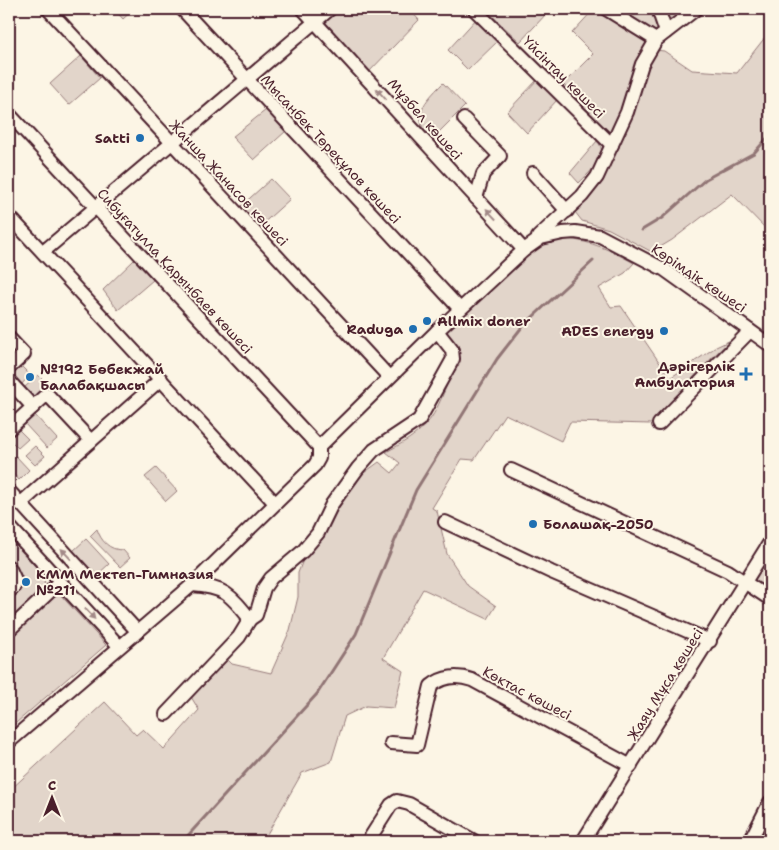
<svg xmlns="http://www.w3.org/2000/svg" width="779" height="850" viewBox="0 0 779 850" font-family="'Shantell Sans',sans-serif">
  <style>
    .green { fill: #e2d5ca; stroke: #967a7a }
    .lines { fill: none; stroke-linecap: round; stroke-linejoin: round }
    .stream { stroke: #917474; stroke-width: 3 }
    .minor-casing { stroke: #4a1f2b; stroke-width: 16 }
    .minor { stroke: #fcf5e5; stroke-width: 12 }
    .oneway { fill: #a38a88 }
    .poi-dot { fill: #1f6fb2; stroke: #fcf5e5; stroke-width: 2 }
    .labels { text-anchor: middle; dominant-baseline: central; stroke-width: 4; stroke-linejoin: round; paint-order: stroke }
    .street-label { font-size: 14px; fill: #4a1f2b; stroke: #fcf5e5 }
    .poi-label { font-size: 14px; font-weight: bold; fill: #4a1f2b; stroke: #fcf5e5; text-anchor: end }
  </style>
  <rect width="100%" height="100%" fill="#fcf5e5"/>
  <filter id="ink" filterUnits="userSpaceOnUse"><feTurbulence type="fractalNoise" baseFrequency=".02" numOctaves="2"/><feDisplacementMap in="SourceGraphic" scale="10" xChannelSelector="R" yChannelSelector="G"/><feConvolveMatrix kernelMatrix="1 2 1 2 8 2 1 2 1" color-interpolation-filters="sRGB"/></filter>
  <g filter="url(#ink)">
    <g class="green">
      <path d="M114 9H134L123 19Z"/>
      <path d="M334 9H409L419 20 367 74 323 27 322 20Z"/>
      <path d="M485 9H542L548 12 520 42Z"/>
      <path d="M594 9 641 37 646 43 628 100 612 133H609L563 84 593 54 572 33Z"/>
      <path d="M627 9H655L660 23 659 34 651 33 625 13Z"/>
      <path d="M660 9H689C681 15 674 21 664 17Z"/>
      <path d="M478 17 499 40 468 70 448 50Z"/>
      <path d="M770 31V233L732 194 672 240 652 252 609 229 582 221 575 212 585 199 641 77 655 50 664 51 692 70 737 73Z"/>
      <path d="M81 56 100 78 69 105 50 84Z"/>
      <path d="M538 79 557 100 527 133 507 112Z"/>
      <path d="M443 83 465 106 429 142C413 114 422 104 443 83Z"/>
      <path d="M266 110 286 131 254 160 232 137Z"/>
      <path d="M597 141C611 156 589 172 579 183L570 173Z"/>
      <path d="M271 179 290 199 259 227 240 207Z"/>
      <path d="M565 239C592 241 610 250 634 263L625 273 599 288 611 307 621 306 670 378 716 347 731 340C702 365 678 396 651 424L570 422 561 441 505 414 474 460 462 459 432 508 437 511 447 554 468 586 496 606 488 619 423 589 383 658 403 671 394 708 366 706 345 716 331 762 302 773 263 841H17L9 824V791L105 702 136 735 143 729 164 749 199 710 188 692 223 655 232 664 271 673 290 630 298 597V573L303 560 315 547 357 478 379 462 392 473 400 463 386 452C401 444 416 436 427 423 438 413 456 363 458 349L446 333 534 248Z"/>
      <path d="M134 260 153 280 118 310 103 290Z"/>
      <path d="M20 365 30 375 21 385 11 374Z"/>
      <path d="M38 375 48 385 34 398 24 388Z"/>
      <path d="M34 414 57 439 47 448 24 423Z"/>
      <path d="M18 429 28 439 18 448 9 439Z"/>
      <path d="M35 446 45 456 35 465 25 455Z"/>
      <path d="M16 456 29 470 19 480 9 469V463Z"/>
      <path d="M156 468 177 491 166 501 145 477Z"/>
      <path d="M97 529C101 541 109 550 123 550L130 558 120 567 90 536Z"/>
      <path d="M9 538 45 577 44 587 9 620V595L20 577 9 558Z"/>
      <path d="M86 539 109 564 96 576 73 551Z"/>
      <path d="M770 555V592L754 581Z"/>
      <path d="M57 591 106 645 9 729V635Z"/>
    </g>
    <g class="lines">
      <g class="stream">
        <path d="M642 230 662 218 706 179 754 153 770 135"/>
        <path d="M183 841 317 694 356 634 416 490 497 359 522 327 593 261"/>
      </g>
      <g class="minor-casing">
        <g id="minor">
          <path d="M48 9 389 377"/>
          <path d="M182 9 460 309"/>
          <path d="M303 9 524 250"/>
          <path d="M474 9 612 145"/>
          <path d="M658 9 666 32"/>
          <path d="M656 40 696 9"/>
          <path d="M9 114 319 447"/>
          <path d="M464 119 500 156 483 174 476 198"/>
          <path d="M533 173 567 211"/>
          <path d="M9 216 275 503"/>
          <path d="M538 237 582 196 597 177 627 112 642 64 656 40 606 9"/>
          <path d="M43 252 330 9"/>
          <path d="M9 338 24 354 9 368"/>
          <path d="M9 381 33 407"/>
          <path d="M659 424 750 331"/>
          <path d="M9 429 47 394 91 441"/>
          <path d="M511 470 728 571 770 599"/>
          <path d="M9 491 137 631"/>
          <path d="M20 504 161 379"/>
          <path d="M445 522 551 572 710 641"/>
          <path d="M9 526 119 646"/>
          <path d="M9 567 16 582 13 588 9 591"/>
          <path d="M192 585C224 587 230 594 250 619L256 615 264 588 271 578 303 551 318 533 332 504 358 468 374 450 419 420 453 359 452 350 437 331"/>
          <path d="M9 630 60 582"/>
          <path d="M166 714 239 637 250 619"/>
          <path d="M9 742 192 585 315 465 319 458V447L437 331 524 250 541 238 563 233 575 232 600 236 665 270 770 345"/>
          <path d="M391 743 417 745 431 686C443 676 458 675 472 680L631 766"/>
          <path d="M368 841 391 805 397 801 409 804 474 841"/>
          <path d="M583 841 770 542"/>
          <path d="M750 841 770 802"/>
        </g>
      </g>
      <use href="#minor" class="minor"/>
    </g>
    <defs><path id="oneway-solid" d="M-6-.8H1V-3.2L6.5 0L1 3.2V.8H-6Z" transform="scale(1.25)"/></defs>
    <g class="oneway">
      <use href="#oneway-solid" transform="translate(381 94) rotate(-132)"/>
      <use href="#oneway-solid" transform="translate(491 214) rotate(-133)"/>
      <use href="#oneway-solid" transform="translate(66 554) rotate(-133)"/>
      <use href="#oneway-solid" transform="translate(90 614) rotate(47)"/>
    </g>
  </g>
  <g class="poi-dot">
    <circle cx="140" cy="138" r="5"/>
    <circle cx="427" cy="321" r="5"/>
    <circle cx="413" cy="329" r="5"/>
    <circle cx="664" cy="331" r="5"/>
    <path d="M743.5 366.5h5v5h5v5h-5v5h-5v-5h-5v-5h5z"/>
    <circle cx="30" cy="377" r="5"/>
    <circle cx="533" cy="524" r="5"/>
    <circle cx="26" cy="582" r="5"/>
  </g>
  <g class="labels">
    <g class="street-label">
      <text transform="translate(564 77) rotate(45)">Үйсінтау көшесі</text>
      <text transform="translate(425 119) rotate(48)">Мұзбел көшесі</text>
      <text transform="translate(331 149) rotate(47)">Мысанбек Төреқұлов көшесі</text>
      <text transform="translate(229 183) rotate(47)">Жанша Жанасов көшесі</text>
      <text transform="translate(175 271) rotate(47)">Сибуғатулла Қарынбаев көшесі</text>
      <text transform="translate(699 278) rotate(34)">Көрімдік көшесі</text>
      <text transform="translate(665 684) rotate(-58)">Жаяу Мұса көшесі</text>
      <text transform="translate(527 693) rotate(28)">Көктас көшесі</text>
    </g>
    <g class="poi-label">
      <text x="130" y="138">Satti</text>
      <text x="437" y="321" text-anchor="start">Allmix doner</text>
      <text x="403" y="329">Raduga</text>
      <text x="654" y="331">ADES energy</text>
      <text x="735" y="366">Дәрігерлік<tspan x="735" dy="16">Амбулатория</tspan></text>
      <text x="40" y="369" text-anchor="start">№192 Бөбекжай<tspan x="40" dy="16">Балабақшасы</tspan></text>
      <text x="543" y="524" text-anchor="start">Болашақ-2050</text>
      <text x="36" y="574" text-anchor="start">КММ Мектеп-Гимназия<tspan x="36" dy="16">№211</tspan></text>
    </g>
  </g>
  <rect width="779" height="850" fill="none" stroke="#fcf5e5" stroke-width="30"/>
  <rect x="15" y="15" width="749" height="820" fill="none" stroke="#4a1f2b" stroke-width="2" filter="url(#ink)"/>
  <g transform="translate(52 798)" stroke="#fcf5e5" stroke-width="4" paint-order="stroke">
  <path d="M0-4L9 19L0 12L-9 19Z" fill="#4a1f2b"/>
  <text y="-8" font-size="14" font-weight="bold" text-anchor="middle" fill="#4a1f2b">С</text>
  </g>
</svg>
